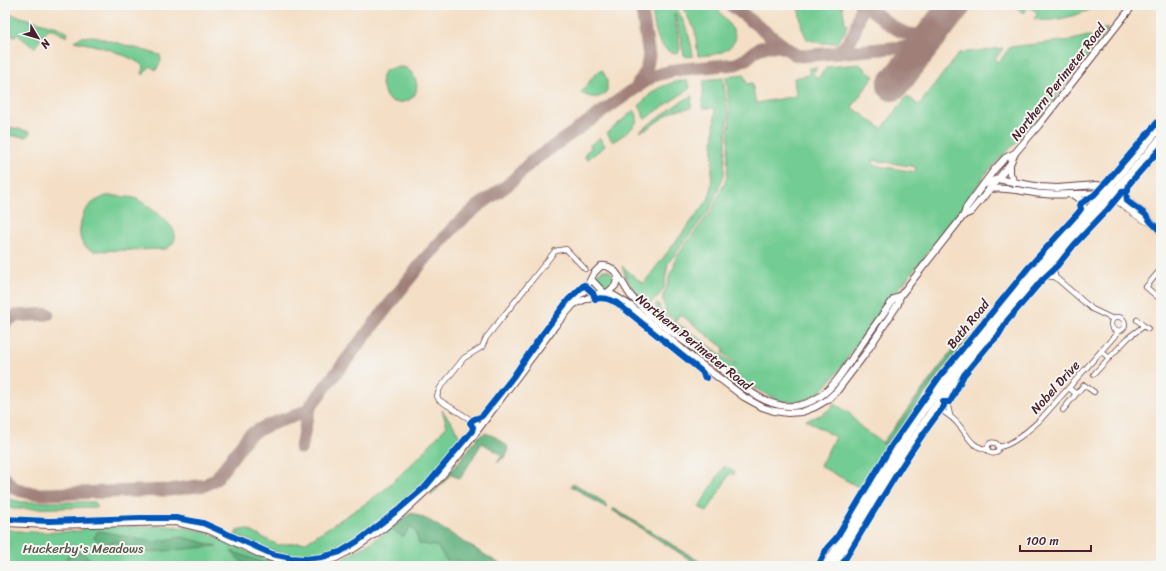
<svg xmlns="http://www.w3.org/2000/svg" width="1166" height="571" viewBox="0 0 1166 571" font-family="Sriracha,sans-serif">
  <style>
    .green { fill: #73cc93; stroke: #5e765f; fill-rule: evenodd }
    .forest { fill: #5eb07d; stroke: #546854 }
    .lines { fill: none; stroke-linecap: round; stroke-linejoin: round }
    .stream { stroke: #6bb8e5; stroke-width: 1.5 }
    .taxiway { stroke: #9f7f78; stroke-width: 13 }
    .runway { stroke: #9f7f78; stroke-width: 32 }
    .street-casing { stroke: #643c42; stroke-width: 6 }
    .secondary-casing { stroke: #643c42; stroke-width: 8 }
    .primary-casing { stroke: #643c42; stroke-width: 8 }
    .highway-casing { stroke: #643c42; stroke-width: 10 }
    .street { stroke: #fff; stroke-width: 4.5 }
    .secondary { stroke: #fff; stroke-width: 6 }
    .primary { stroke: #fff; stroke-width: 7 }
    .highway { stroke: #fff; stroke-width: 8 }
    .cycleway-casing { stroke: #f6f6f2; stroke-width: 8 }
    .cycleway { stroke: #0057b8; stroke-width: 6 }
    .labels { text-anchor: middle; dominant-baseline: central; stroke-width: 4; stroke-linejoin: round; paint-order: stroke }
    .street-label { font-size: 13px; fill: #4a1f2b; stroke: #f6f6f2 }
    .park-label { font-size: 13px; fill: #56534a; stroke: #f6f6f2 }
  </style>
  <rect width="100%" height="100%" fill="#f6f6f2"/>
  <filter id="ink" filterUnits="userSpaceOnUse"><feTurbulence type="fractalNoise" baseFrequency=".025" numOctaves="2"/><feDisplacementMap in="SourceGraphic" scale="8" xChannelSelector="R" yChannelSelector="G"/><feConvolveMatrix kernelMatrix="1 2 1 2 8 2 1 2 1" color-interpolation-filters="sRGB"/></filter>
  <filter id="wash" filterUnits="userSpaceOnUse"><feTurbulence type="fractalNoise" baseFrequency=".012" numOctaves="4" result="noise"/><feDisplacementMap in="SourceGraphic" scale="16" xChannelSelector="R" yChannelSelector="G"/><feGaussianBlur stdDeviation="0.9" result="paint"/><feColorMatrix in="noise" values="0 0 0 0 0 0 0 0 0 0 0 0 0 0 0 0 0 1.4 0 .05"/><feComposite in="paint" operator="in"/></filter>
  <g filter="url(#wash)">
    <rect width="100%" height="100%" fill="#f4dfc6"/>
    <g class="green">
      <path d="M651 5H675C684 21 691 38 693 56L687 57 684 55 675 13 674 14 680 49 678 53C655 54 654 21 651 5Z"/>
      <path d="M681 5H715L733 30 736 38C729 54 713 55 698 56L695 30Z"/>
      <path d="M798 5H842L845 22 847 24 845 32 836 43H819L807 39 802 28Z"/>
      <path d="M1014 5H1102C1082 13 1056 24 1034 19L1038 13 1029 7 1023 13Z"/>
      <path d="M10 14 57 27 68 33 67 37 49 28 34 48 17 34 14 37 11 35 5 38V15Z"/>
      <path d="M1107 28V31L1044 113 1025 134 997 162 984 176 953 221 894 295 867 330 841 368 825 387 815 396 798 402 779 401 746 384 653 313 657 306 655 305 657 303 660 305 659 311H662L670 319 689 331 735 365 736 364 723 353 724 348 680 314 676 320C665 313 667 315 664 304 663 300 662 298 663 295 664 292 667 289 667 286 670 277 668 274 675 266L674 264 676 257 712 210 727 177 730 110 726 77 744 75 747 84 752 83 756 103 796 96 794 78 809 75V68H817L812 74 818 78 827 67 859 64 874 76 852 107 882 129 907 96 919 105 959 53 1003 48 995 59 999 62 1010 47 1072 40 1088 36 1093 37 1100 31ZM873 160 916 167 915 172 873 165Z"/>
      <path d="M93 36 160 55 161 61 156 70 150 66 143 75 142 73 144 66C122 52 100 46 74 41L81 37Z"/>
      <path d="M403 67C412 69 419 82 416 91 414 102 396 106 388 99 385 96 384 92 383 88 378 70 387 68 403 67Z"/>
      <path d="M602 70 607 79V92C598 100 591 98 581 93L595 74Z"/>
      <path d="M723 78 728 113 724 175 710 209 668 263 664 288 656 299H655L649 305C634 293 628 285 622 266L643 284 708 200 711 190 715 108H702L704 80Z"/>
      <path d="M678 81H687L690 86 689 89 645 119 643 117V113L639 106C654 89 656 88 678 81Z"/>
      <path d="M692 96 691 108 676 110 671 113H670L645 130 644 129 641 132 640 131 679 103Z"/>
      <path d="M634 110C646 124 622 135 613 142L607 133Z"/>
      <path d="M5 116 9 127 31 132 26 137 5 135Z"/>
      <path d="M600 138 605 146 587 160 584 156 587 155 585 153 591 148 590 145Z"/>
      <path d="M106 196C115 196 125 196 134 198 142 201 150 208 157 213 169 223 186 237 166 249L94 251C80 247 78 236 81 223 82 217 84 210 89 206 94 201 99 199 106 196Z"/>
      <circle cx="605" cy="279" r="9"/>
      <path d="M834 404 848 412 862 428 890 448 864 490 820 466 835 437 806 420C817 417 828 413 834 404Z"/>
      <path d="M442 410 454 426 460 438 456 448 427 481 397 508 359 538 340 549 316 554 294 556 276 552 235 535 237 531 246 529 278 545 306 542 365 504 384 490 416 460 447 426Z"/>
      <path d="M724 466 735 472 734 475 730 473 707 512 699 507Z"/>
      <path d="M5 498 22 502H95L97 507 14 509 5 506Z"/>
      <path d="M411 513 430 521 503 566H319C342 561 364 548 383 534 392 527 401 518 411 513Z"/>
      <path d="M165 526C180 527 195 528 208 533 235 544 259 560 288 566H5V529C30 534 57 532 82 531L83 527Z"/>
    </g>
    <g class="forest">
      <path d="M964 335 968 338 930 388 888 447 882 443Z"/>
      <path d="M485 433C493 435 502 440 508 447L507 455 497 463 502 455 482 443 460 479 451 474 431 496V493L450 473 478 437Z"/>
      <path d="M575 484 607 504 606 508 571 486V485Z"/>
      <path d="M613 508 707 566H700L612 510Z"/>
      <path d="M413 513 430 521 503 566H466L460 560H446L437 546 419 544 415 530 410 527 403 537 392 529Z"/>
      <path d="M98 531 106 532 153 542 182 537 217 546 142 553 116 542 103 544 94 538Z"/>
      <path d="M231 551 272 566C251 566 245 568 231 551Z"/>
      <path d="M81 552 87 556 95 566H63L67 557Z"/>
    </g>
    <g class="lines">
      <path class="stream" d="M67 566 72 560 80 561 86 566"/>
      <g class="taxiway">
        <path d="M731 5 794 54 801 56 914 46 922 43 930 37"/>
        <path d="M865 5C888 22 908 48 938 27"/>
        <path d="M835 53C854 43 858 25 861 5"/>
        <path d="M638 84 646 71 649 56 641 5"/>
        <path d="M5 322 15 316 48 314"/>
        <path d="M301 448 308 412 311 406"/>
        <path d="M5 478C13 492 27 493 42 494L169 490 205 485 216 479 248 436C258 429 273 423 285 419 294 416 301 414 308 409L424 260 456 225 477 207 509 184 531 162 653 76 675 70 736 64 746 59 758 49 767 46H779L789 50"/>
      </g>
      <path class="runway" d="M893 85 955 5"/>
    </g>
  </g>
  <g filter="url(#ink)">
    <g class="lines">
      <g class="street-casing">
        <g id="street">
          <path d="M1054 262 1055 277"/>
          <path d="M1041 276 1055 277 1092 309 1113 319"/>
          <path d="M1161 300 1146 287 1161 269"/>
          <circle cx="1118" cy="324" r="7"/>
          <path d="M1137 320 1144 326"/>
          <path d="M1101 351 1109 358 1129 337 1144 326 1148 329"/>
          <path d="M1094 374 1109 358"/>
          <path d="M1069 388 1076 394 1084 385 1094 392"/>
          <path d="M949 391 947 402 950 415"/>
          <path d="M935 406C943 412 952 416 958 424 970 437 968 445 988 450"/>
          <path d="M1063 410 1076 394"/>
          <path d="M481 426 439 400 437 396 440 388 464 358 482 347 486 338 555 251 566 249 585 269"/>
          <circle cx="993" cy="448" r="5.5"/>
          <path d="M999 447C1013 445 1030 429 1040 420L1119 331"/>
        </g>
      </g>
      <g class="secondary-casing">
        <g id="secondary">
          <path d="M1010 164V174L1015 183"/>
          <path d="M983 185 997 179 1040 187 1057 188 1097 185 1108 187"/>
          <path d="M989 189C1007 186 1026 193 1044 194 1064 196 1083 192 1103 194"/>
          <path d="M1072 194 1083 202 1084 214"/>
          <path d="M964 215 966 208 994 170 1005 158 1015 153"/>
          <path d="M591 279 603 292 613 295 631 306 694 359 744 397 762 407 774 411 788 413 802 412 815 407 827 400 837 391 865 354 898 304 900 296 964 215 971 212 1010 164 1015 153 1039 125 1133 5"/>
          <path d="M607 293 615 286 618 277"/>
          <path d="M574 304 603 292"/>
          <path d="M5 523 48 525 176 522 209 530 262 555 283 562 291 564H315L336 558 355 548 384 528 400 515 438 480 459 455 555 326 574 304 576 298 585 290 594 273 601 266C617 264 622 285 631 296 655 322 687 343 715 364 733 378 751 396 772 403 788 409 805 406 819 397 836 386 847 365 859 348 870 332 882 315 894 299L900 296"/>
        </g>
      </g>
      <g class="primary-casing">
        <g id="primary">
          <path d="M1125 180 1127 201"/>
          <path d="M1111 189 1145 214 1151 222 1161 232"/>
          <path d="M1105 194C1123 200 1133 217 1151 222"/>
        </g>
      </g>
      <g class="highway-casing">
        <g id="highway">
          <path d="M826 566 923 410 997 316 1161 126"/>
          <path d="M834 566 888 479 931 413 950 388 1016 304 1161 139"/>
        </g>
      </g>
      <use href="#street" class="street"/>
      <use href="#secondary" class="secondary"/>
      <use href="#primary" class="primary"/>
      <use href="#highway" class="highway"/>
      <g class="cycleway-casing">
        <g id="cycleway">
          <path d="M1126 191 1127 201 1145 214 1151 222 1161 232"/>
          <path d="M5 519 49 521 140 518H176L203 523 272 554 291 558 305 559 322 557 340 552 358 541 398 510 426 486 472 431 473 427 470 423C475 416 476 420 482 416L513 377 538 340 568 300 584 285 593 293 595 299C604 297 609 299 617 303L700 370 703 373 704 377 707 378"/>
          <path d="M818 566 827 548 837 537 892 445 940 376 1028 268 1078 213 1081 209 1080 204 1094 195 1108 180 1161 118"/>
          <path d="M841 566C874 512 905 456 944 406L943 402H950L964 375 987 347 998 336 1007 321 1042 280 1058 265 1074 245 1108 209 1122 192 1128 191V188L1130 183 1161 148"/>
        </g>
      </g>
      <use href="#cycleway" class="cycleway"/>
    </g>
  </g>
  <g class="labels">
    <g class="street-label">
      <text transform="translate(1058 82) rotate(-52)">Northern Perimeter Road</text>
      <text transform="translate(968 324) rotate(-51)">Bath Road</text>
      <text transform="translate(694 342) rotate(39)">Northern Perimeter Road</text>
      <text transform="translate(1055 387) rotate(-48)">Nobel Drive</text>
    </g>
    <g class="park-label">
      <text x="83" y="548">Huckerby's Meadows</text>
    </g>
  </g>
  <rect width="1166" height="571" fill="none" stroke="#f6f6f2" stroke-width="20"/>
  <g transform="translate(38 38) rotate(128)" stroke="#f6f6f2" stroke-width="3" paint-order="stroke">
  <path d="M0-3L7 15L0 10L-7 15Z" fill="#4a1f2b"/>
  <text y="-6" font-size="11" font-weight="bold" text-anchor="middle" fill="#4a1f2b">N</text>
  </g>
  <path d="M1020 545v6h71v-6" fill="none" stroke="#4a1f2b" stroke-width="2"/>
  <text x="1026" y="545" font-size="12" fill="#4a1f2b" stroke="#f6f6f2" stroke-width="3" paint-order="stroke">100 m</text>
</svg>
